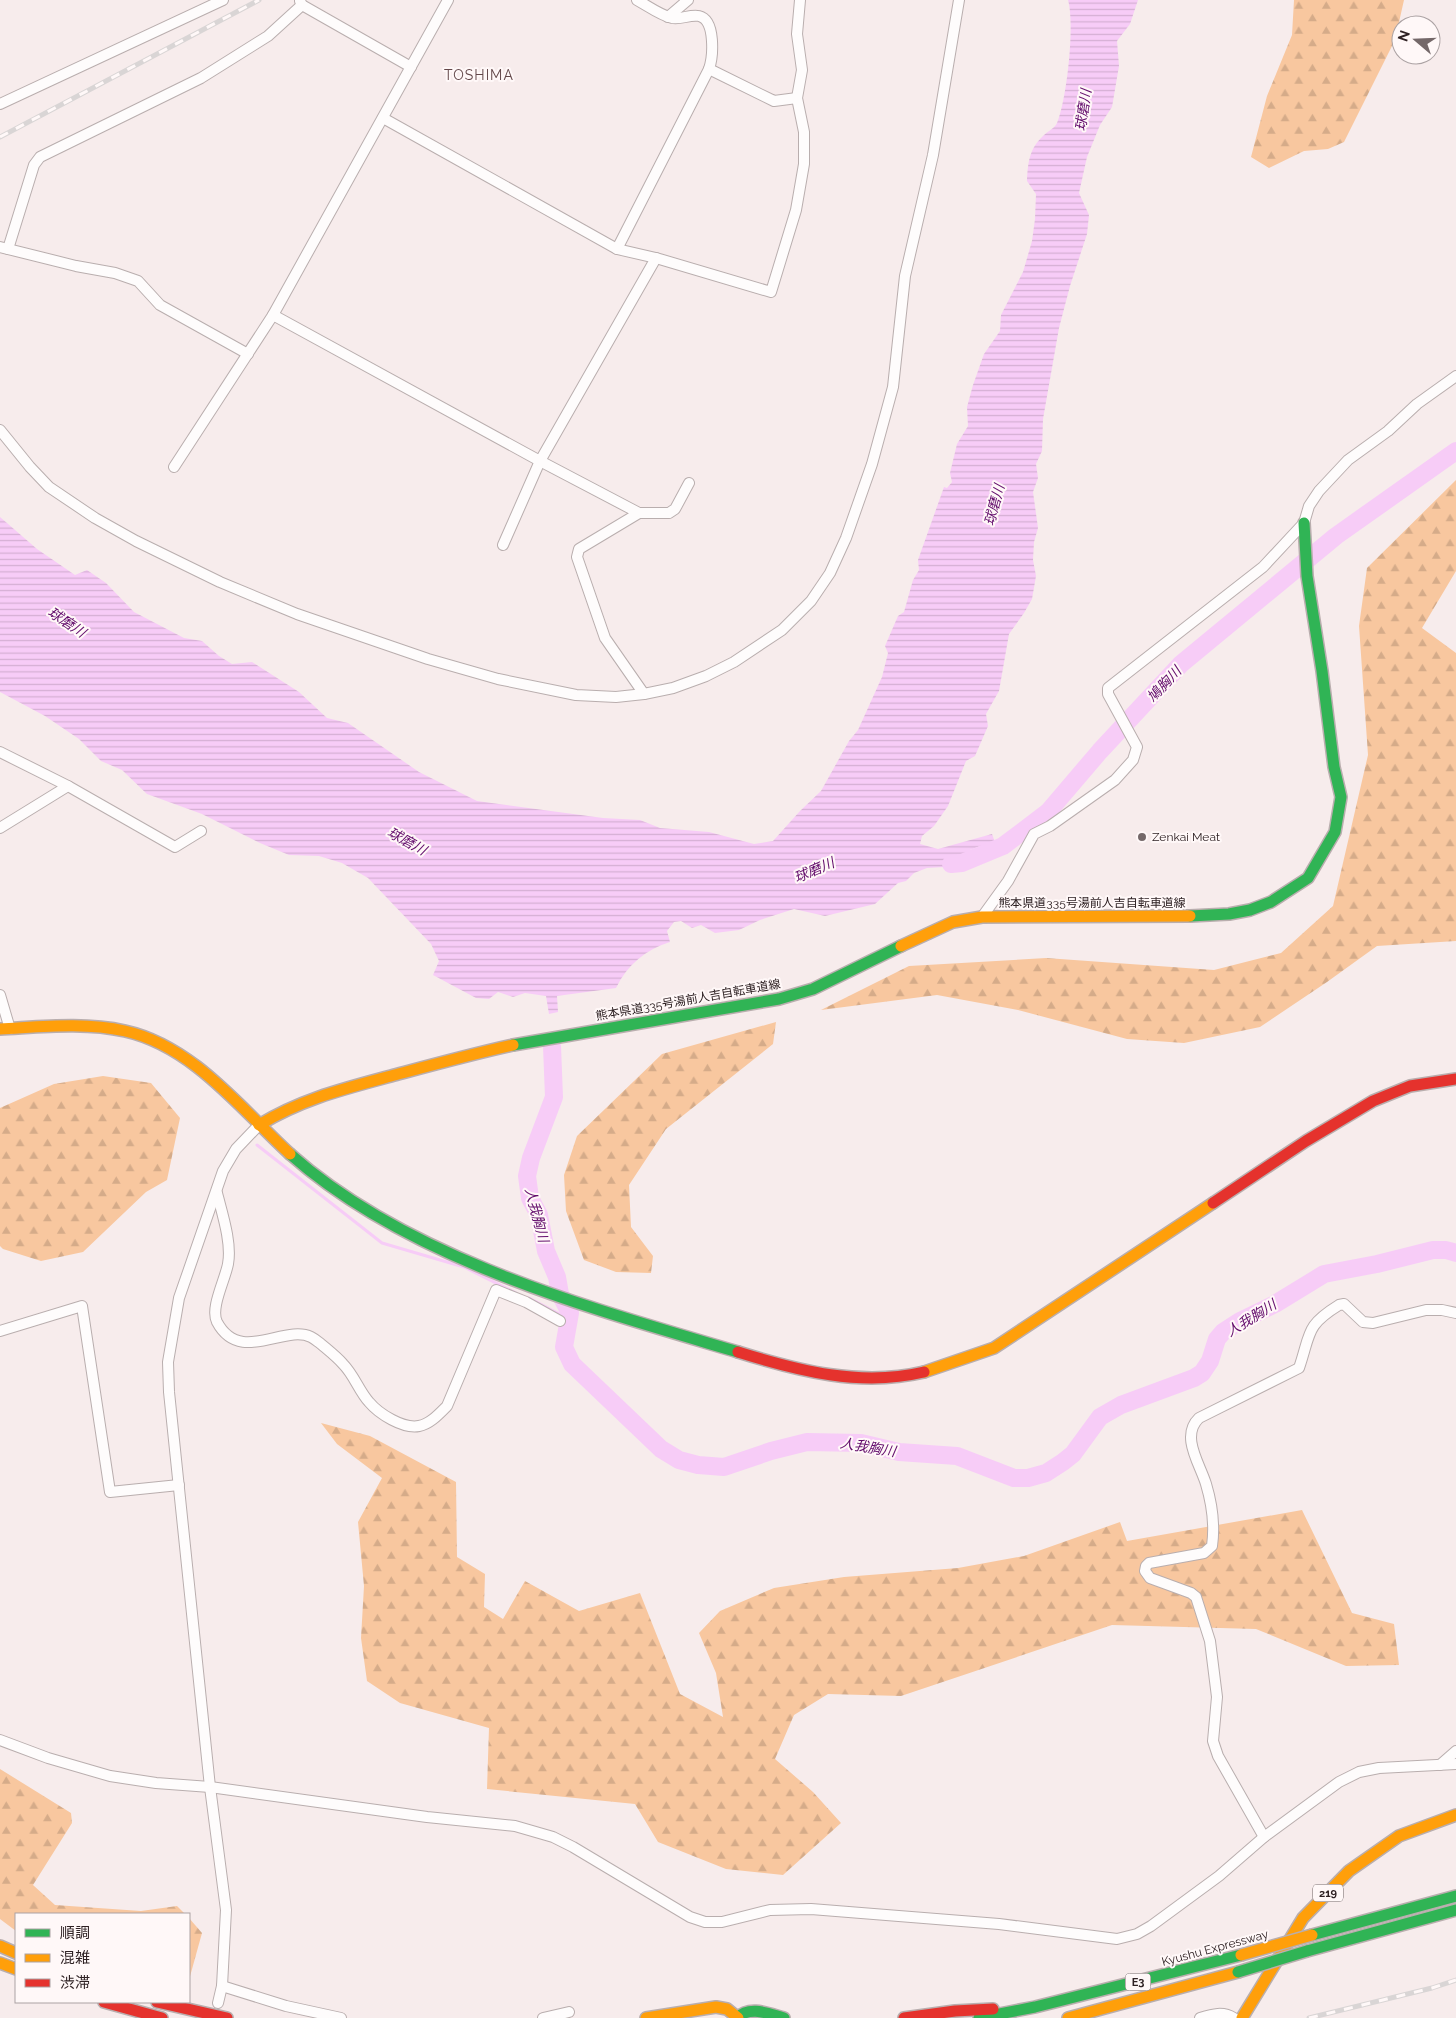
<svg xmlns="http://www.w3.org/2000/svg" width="1456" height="2018" viewBox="0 0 1456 2018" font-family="Raleway,'Noto Sans JP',sans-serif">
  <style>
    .forest { fill: url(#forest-firs) }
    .water { fill: url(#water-rules) }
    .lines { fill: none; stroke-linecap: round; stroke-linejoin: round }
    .stream { stroke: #f7ccf7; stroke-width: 3 }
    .river { stroke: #f7ccf7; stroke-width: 18 }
    .street-casing { stroke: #b9aeae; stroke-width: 12 }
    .fast-casing { stroke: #b9aeae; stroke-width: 14 }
    .slow-casing { stroke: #b9aeae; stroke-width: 14 }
    .jam-casing { stroke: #b9aeae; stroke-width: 14 }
    .street { stroke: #fefcfc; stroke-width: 10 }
    .fast { stroke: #30b455; stroke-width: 11 }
    .slow { stroke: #ff9f0a; stroke-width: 11 }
    .jam { stroke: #e5322d; stroke-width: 11 }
    .rail-casing { stroke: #d9d5d5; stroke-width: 5 }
    .rail { stroke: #fff8f8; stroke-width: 3; stroke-dasharray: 9; stroke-linecap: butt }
    .fast-bridge-casing { stroke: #b9aeae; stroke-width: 14; stroke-linecap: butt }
    .slow-bridge-casing { stroke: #b9aeae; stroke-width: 14; stroke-linecap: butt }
    .fast-bridge { stroke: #30b455; stroke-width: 11 }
    .slow-bridge { stroke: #ff9f0a; stroke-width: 11 }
    .poi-dot { fill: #746869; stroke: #fff8f8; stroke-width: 2 }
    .labels { text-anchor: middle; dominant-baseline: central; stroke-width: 4; stroke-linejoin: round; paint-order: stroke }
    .shield { fill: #fff8f8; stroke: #6d6263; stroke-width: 1 }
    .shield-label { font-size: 11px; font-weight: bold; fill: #2e2123 }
    .poi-label { font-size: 12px; fill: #2e2123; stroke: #fff8f8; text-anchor: start }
    .street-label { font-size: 12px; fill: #2e2123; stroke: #fff8f8 }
    .neighbourhood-label { font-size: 14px; letter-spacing: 1px; fill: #624648; stroke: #fff8f8 }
    .water-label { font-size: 14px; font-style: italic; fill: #620b6b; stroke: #fff8f8 }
  </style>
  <defs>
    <pattern id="forest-firs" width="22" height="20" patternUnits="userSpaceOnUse" patternTransform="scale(1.25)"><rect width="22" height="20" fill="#f8c79f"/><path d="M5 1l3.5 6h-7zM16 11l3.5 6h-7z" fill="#d5ab89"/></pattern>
    <pattern id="water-rules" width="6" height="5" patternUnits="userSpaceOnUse" patternTransform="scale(1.25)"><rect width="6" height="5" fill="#f7ccf7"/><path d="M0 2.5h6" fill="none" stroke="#d4afd3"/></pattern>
  </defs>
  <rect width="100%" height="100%" fill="#f7ecec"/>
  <g class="forest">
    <path d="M1294 0H1404L1395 40 1344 142 1328 149 1304 151 1269 168 1251 157 1267 96 1292 35Z"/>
    <path d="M1456 480V571L1422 628 1456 653V941L1377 946 1327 982 1260 1027 1184 1043 1127 1039 1018 1010 937 995 821 1010 909 966 1046 958 1214 970 1281 953 1333 906 1368 755 1359 626 1367 568Z"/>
    <path d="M776 1022 773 1044 666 1129 629 1185 631 1227 653 1256 651 1273 616 1272 584 1260 566 1211 564 1175 577 1136 662 1054Z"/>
    <path d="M103 1076 151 1083 180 1118 167 1180 146 1192 83 1252 41 1261 3 1249 0 1246V1108L54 1084Z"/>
    <path d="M321 1423 370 1436 456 1482 457 1557 485 1574 484 1607 503 1619 525 1581 579 1611 640 1593 680 1694 723 1717 716 1673 699 1633 720 1611 774 1588 844 1577 958 1568 1024 1556 1120 1522 1127 1541 1302 1510 1352 1613 1394 1624 1399 1665 1346 1666 1256 1629 1112 1625 901 1696 828 1694 794 1715 775 1759 813 1792 841 1823 783 1875 726 1869 658 1842 635 1804 487 1789 489 1728 400 1703 367 1681 361 1638 364 1586 358 1522 382 1478 337 1444Z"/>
    <path d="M0 1769 71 1813 72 1823 33 1885 55 1905 141 1911 177 1906 185 1914H16V1931L0 1919Z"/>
    <path d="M189 1918 202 1933 189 1980Z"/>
  </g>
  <path class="water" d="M1068 0H1138L1130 24 1117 41 1119 66 1112 107 1100 125 1087 157 1079 193 1089 215 1087 234 1070 286 1059 328 1043 419 1042 451 1036 464 1038 478 1033 492 1038 528 1034 542 1033 560 1036 576 1032 599 1024 613 1009 634 999 691 986 714 988 726 975 756 966 761 948 806 934 826 922 836 920 844 938 849 992 834 996 845V856L980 846 970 850 974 860 944 867 927 868 914 873 906 881 898 883 875 904 825 916 794 909 760 920 739 930 715 933 701 925 692 928 681 921 674 922 667 931 670 942C645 950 627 965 616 988L557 996 558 1012 549 1014 546 996 525 993 513 997 498 992 489 999 476 998 433 975 439 961 431 944 368 878 342 863 319 856 289 855 260 843 202 814 147 794 122 770 101 761 79 739 45 716 0 692V517L37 549 75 575 87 570 106 583 134 612 184 638 202 641 219 656 232 664 252 662 299 692 327 718 348 723 419 772 477 801 603 818 640 820 660 828 709 832 754 844 773 841 800 811 821 791 849 741 858 730 882 677 888 653 885 646 898 616 904 612 913 580 919 570 918 560 944 487 947 488 952 482 950 473 957 444 968 426 967 407 973 385 984 354 1000 331 1001 315 1023 272 1032 241 1035 219 1036 194 1027 181C1028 163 1029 149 1043 136 1048 131 1055 128 1057 123 1067 99 1075 24 1068 0Z"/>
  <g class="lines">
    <g class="stream">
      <path d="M257 1145 382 1243 464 1267 516 1293"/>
      <path d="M529 1298 569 1319"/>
    </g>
    <g class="river">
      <path d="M951 864 962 863 1003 846 1048 812 1100 751 1181 664 1336 536 1456 451"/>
      <path d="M552 1046 554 1097 531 1158 527 1176 530 1198 539 1215 546 1251 557 1277 560 1294 570 1313 564 1347 572 1364 661 1449 679 1460 698 1465 724 1467 771 1451 807 1442 861 1443 899 1452 957 1456 1014 1478H1028L1046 1473 1063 1462 1073 1454 1100 1417 1121 1405 1194 1378 1202 1373 1210 1361 1217 1339 1223 1332 1240 1321 1275 1304 1324 1274 1377 1264 1433 1250H1446L1456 1253"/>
    </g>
    <g class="street-casing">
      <g id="street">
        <path d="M300 1 302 5 411 67"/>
        <path d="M668 17 688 0"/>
        <path d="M709 69 774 101 797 98"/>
        <path d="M0 104 223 0"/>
        <path d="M383 118 617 249 656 258 771 292 796 210 804 164V132L797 98 802 70 797 34 800 0"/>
        <path d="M0 247 76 266 115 273 138 281 160 305 248 354"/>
        <path d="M8 249 34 165 40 157 201 78 268 36 302 5"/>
        <path d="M617 249 709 69C713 57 716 20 699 16 690 14 681 20 672 18 660 15 648 6 637 0"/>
        <path d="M273 315 540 461 639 513H669L675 509 689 483"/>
        <path d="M0 430 30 467 49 487 95 518 136 541 220 582 297 614 428 659 498 679 576 695 616 697 644 694 673 688 706 676 734 662 782 630 811 601 830 573 846 538 872 464 893 387 905 276 933 155 959 0"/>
        <path d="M174 467 273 315 448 0"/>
        <path d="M639 513 579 549 577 557 605 638 644 694"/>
        <path d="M503 545 540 461 656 258"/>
        <path d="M0 752 68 786 175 847 201 831"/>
        <path d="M0 828 68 786"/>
        <path d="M982 917 1008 881 1034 834 1050 826 1115 780 1133 760 1137 747 1108 694V688L1263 567 1304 523 1309 506 1319 491 1348 460 1388 431 1417 404 1456 376"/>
        <path d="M0 995 10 1029"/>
        <path d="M217 1193C222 1213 232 1243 228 1264 225 1280 210 1308 217 1322 240 1365 284 1324 311 1337 315 1339 318 1342 321 1344 328 1350 337 1357 343 1364 354 1375 359 1391 369 1402 379 1414 403 1429 419 1426 430 1424 439 1414 447 1406L496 1290 526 1302 560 1321"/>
        <path d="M0 1331 82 1306 110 1492 179 1485"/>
        <path d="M0 1740 48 1758 110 1776 156 1783 210 1787 427 1817 515 1826 553 1837 573 1847 690 1917 705 1922H722L770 1910 811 1909 999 1924 1117 1939 1137 1934 1151 1926 1219 1876 1264 1837 1339 1782 1359 1772 1379 1768 1456 1764"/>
        <path d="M1440 1765 1456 1751"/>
        <path d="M1264 1837 1218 1756 1213 1741 1217 1697 1210 1641 1196 1597 1191 1593 1150 1578 1145 1571 1146 1566 1149 1563 1204 1553 1212 1546C1215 1525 1212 1504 1206 1484 1200 1464 1180 1436 1199 1418L1299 1368C1311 1333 1305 1326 1339 1305L1344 1304 1363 1322 1373 1323 1426 1310H1442L1456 1313"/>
        <path d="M222 1986 286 2006 341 2018"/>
        <path d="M218 2003 222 1986 226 1910 210 1787 169 1392 168 1362 179 1298 223 1171 236 1149 259 1125"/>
        <path d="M543 2018 569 2012"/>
        <path d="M1200 2018C1213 2014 1223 2011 1234 2018"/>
      </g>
    </g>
    <g class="fast-casing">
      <g id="fast">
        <path d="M1190 916 1229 914 1250 910 1271 902 1308 878 1335 832 1341 797 1334 767 1322 671 1307 576 1304 523"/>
        <path d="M513 1045 779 999 813 989 901 946"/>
        <path d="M290 1154C408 1259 590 1308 738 1352"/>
        <path d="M1312 1935 1456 1896"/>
        <path d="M1307 1951 1456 1910"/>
        <path d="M737 2018C750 2005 769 2014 784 2018"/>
        <path d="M979 2018 1035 2007 1241 1955"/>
      </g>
    </g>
    <g class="slow-casing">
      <g id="slow">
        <path d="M901 946 953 922 982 917 1190 916"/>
        <path d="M0 1029C41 1027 84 1022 125 1031 193 1046 241 1109 290 1154"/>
        <path d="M259 1125C302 1099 343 1089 391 1076 432 1065 472 1054 513 1045"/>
        <path d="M924 1372 994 1348 1213 1203"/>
        <path d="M0 1946 16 1953"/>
        <path d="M0 1963 16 1969"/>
        <path d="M646 2018 716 2007 727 2009 738 2018"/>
        <path d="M1068 2018 1238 1972"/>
        <path d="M1242 2018 1303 1918 1349 1871 1399 1836 1456 1815"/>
      </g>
    </g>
    <g class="jam-casing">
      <g id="jam">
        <path d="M1213 1203 1306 1141 1373 1101 1410 1086 1456 1079"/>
        <path d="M738 1352C799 1371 861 1387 924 1372"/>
        <path d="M104 2002 162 2018"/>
        <path d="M157 2002 227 2018"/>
        <path d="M904 2018 955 2011 993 2009"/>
      </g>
    </g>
    <use href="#street" class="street"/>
    <use href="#fast" class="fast"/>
    <use href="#slow" class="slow"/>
    <use href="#jam" class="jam"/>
    <g class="rail-casing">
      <g id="rail">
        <path d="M0 137 259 0"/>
        <path d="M1309 2018 1432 1988 1456 1980"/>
      </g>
    </g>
    <use href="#rail" class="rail"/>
    <g class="fast-bridge-casing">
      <path id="fast-bridge" d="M1238 1972 1307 1951"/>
    </g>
    <g class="slow-bridge-casing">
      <path id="slow-bridge" d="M1241 1955 1312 1935"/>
    </g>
    <use href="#fast-bridge" class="fast-bridge"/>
    <use href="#slow-bridge" class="slow-bridge"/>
  </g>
  <circle class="poi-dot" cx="1142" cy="837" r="5"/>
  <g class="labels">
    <g class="shield">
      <rect x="1313" y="1884.5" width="30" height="17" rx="4"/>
      <rect x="1125.5" y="1973.5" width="25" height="17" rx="4"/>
    </g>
    <g class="shield-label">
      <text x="1328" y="1893">219</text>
      <text x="1138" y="1982">E3</text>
    </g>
    <g class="poi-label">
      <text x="1152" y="837">Zenkai Meat</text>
    </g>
    <g class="street-label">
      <text x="1092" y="903">熊本県道335号湯前人吉自転車道線</text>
      <text transform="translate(688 1000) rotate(-10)">熊本県道335号湯前人吉自転車道線</text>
      <text transform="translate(1215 1948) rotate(-15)">Kyushu Expressway</text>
    </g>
    <g class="neighbourhood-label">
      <text x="479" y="75">TOSHIMA</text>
    </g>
    <g class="water-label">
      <text transform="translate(1083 110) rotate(-82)">球磨川</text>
      <text transform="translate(994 505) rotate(-75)">球磨川</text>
      <text transform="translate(67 622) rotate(34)">球磨川</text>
      <text transform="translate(1164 684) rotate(-47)">鳩胸川</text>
      <text transform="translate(407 841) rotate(29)">球磨川</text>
      <text transform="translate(814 870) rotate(-23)">球磨川</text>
      <text transform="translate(537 1215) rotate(75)">人我胸川</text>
      <text transform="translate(1251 1318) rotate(-32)">人我胸川</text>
      <text transform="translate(868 1447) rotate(9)">人我胸川</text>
    </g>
  </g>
  <rect x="15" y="1913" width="175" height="90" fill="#fff8f8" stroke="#aba2a3"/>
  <rect x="25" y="1929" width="25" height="8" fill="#30b455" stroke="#aba2a3"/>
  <text x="60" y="1938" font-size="15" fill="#2e2123">順調</text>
  <rect x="25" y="1954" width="25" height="8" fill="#ff9f0a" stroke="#aba2a3"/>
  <text x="60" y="1963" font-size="15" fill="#2e2123">混雑</text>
  <rect x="25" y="1979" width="25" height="8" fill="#e5322d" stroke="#aba2a3"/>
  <text x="60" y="1988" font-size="15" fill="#2e2123">渋滞</text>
  <g transform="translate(1416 40) rotate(289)"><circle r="24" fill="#fff8f8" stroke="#aba2a3"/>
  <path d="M0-4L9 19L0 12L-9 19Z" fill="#746869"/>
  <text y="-8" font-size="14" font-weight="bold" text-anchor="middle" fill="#2e2123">N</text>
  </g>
</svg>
